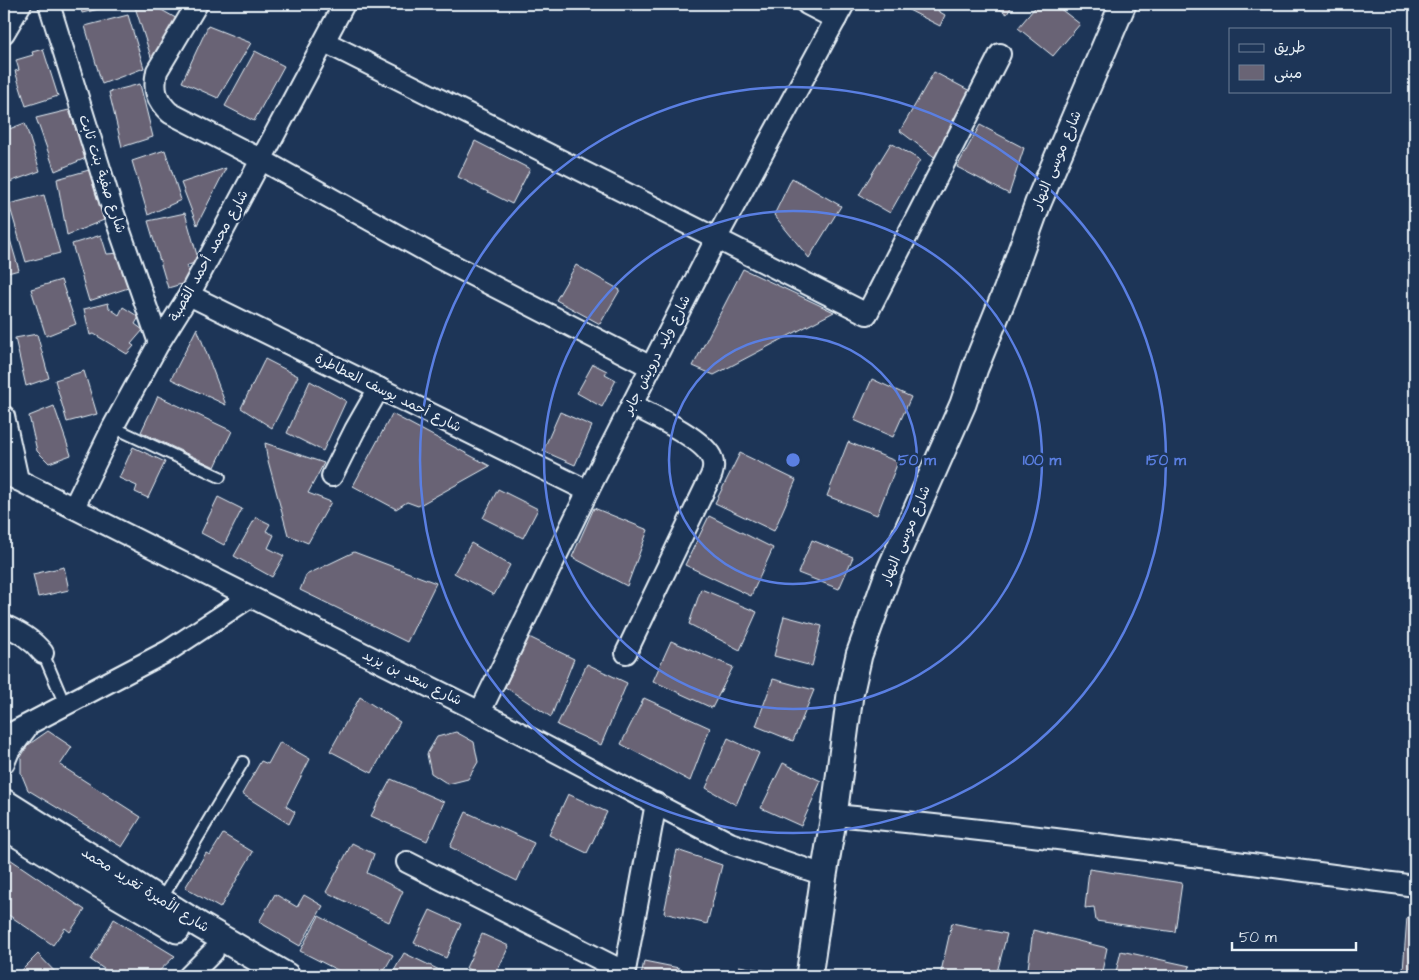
<svg xmlns="http://www.w3.org/2000/svg" width="1419" height="980" viewBox="0 0 1419 980" font-family="'Architects Daughter','Playpen Sans Arabic',sans-serif">
  <style>
    .building { fill: #696475; stroke: #e8f1f8 }
    .lines { fill: none; stroke-linecap: round; stroke-linejoin: round }
    .service-casing { stroke: #e8f1f8; stroke-width: 14 }
    .minor-casing { stroke: #e8f1f8; stroke-width: 24 }
    .tertiary-casing { stroke: #e8f1f8; stroke-width: 29 }
    .service { stroke: #1d3557; stroke-width: 10 }
    .minor { stroke: #1d3557; stroke-width: 20 }
    .tertiary { stroke: #1d3557; stroke-width: 25 }
    .ring { fill: none; stroke: #5a7fe2; stroke-width: 2.5 }
    .labels { text-anchor: middle; dominant-baseline: central; stroke-width: 5; stroke-linejoin: round; paint-order: stroke }
    .street-label { font-size: 14px; fill: #e8f1f8; stroke: #1d3557 }
    .centre { fill: #5a7fe2; stroke: #1d3557; stroke-width: 2.5 }
    .ring-label { font-size: 15px; text-anchor: middle; font-weight: bold; fill: #5a7fe2; stroke: #1d3557; stroke-width: 5; stroke-linejoin: round; paint-order: stroke }
  </style>
  <rect width="100%" height="100%" fill="#1d3557"/>
  <filter id="ink" filterUnits="userSpaceOnUse"><feTurbulence type="fractalNoise" baseFrequency=".02" numOctaves="2"/><feDisplacementMap in="SourceGraphic" scale="10" xChannelSelector="R" yChannelSelector="G"/><feConvolveMatrix kernelMatrix="1 2 1 2 8 2 1 2 1" color-interpolation-filters="sRGB"/></filter>
  <g filter="url(#ink)">
    <g class="building">
      <path d="M80 4H120L82 13Z"/>
      <path d="M134 4H151L181 21 157 62 152 60Z"/>
      <path d="M897 4H942L938 11 945 15 940 26Z"/>
      <path d="M993 4H1013L1007 14Z"/>
      <path d="M1038 4H1054L1080 24 1053 56 1018 28Z"/>
      <path d="M128 15 144 68 102 84 85 26Z"/>
      <path d="M208 26 251 43 218 98 182 82Z"/>
      <path d="M43 49 58 96 26 106 15 71 19 70 16 60 33 55 32 52Z"/>
      <path d="M255 51 284 66 254 121 225 106Z"/>
      <path d="M934 72 974 93 937 159 900 131Z"/>
      <path d="M140 84 153 137 122 147 109 92Z"/>
      <path d="M69 110 86 158 55 171 36 118Z"/>
      <path d="M25 123 40 171 4 184V131Z"/>
      <path d="M980 125 1024 148 1009 194 957 167Z"/>
      <path d="M475 141 530 169 512 204 458 177Z"/>
      <path d="M891 143 920 160 890 213 859 195Z"/>
      <path d="M165 150 181 200 148 215 132 161Z"/>
      <path d="M226 168 197 225 181 183Z"/>
      <path d="M89 170 104 220 67 235 57 179Z"/>
      <path d="M792 178 841 206 809 258 774 215Z"/>
      <path d="M44 195 60 253 26 262 9 204Z"/>
      <path d="M185 213 197 255 194 263 186 266 189 270 185 283 168 288 148 221Z"/>
      <path d="M4 219 19 270 4 274Z"/>
      <path d="M101 235 107 254 120 253 131 287 89 301 72 244Z"/>
      <path d="M576 265 620 290 600 324 556 300Z"/>
      <path d="M743 269 834 312 714 375 693 366Z"/>
      <path d="M61 280 76 324 46 336 31 289Z"/>
      <path d="M108 303 109 308 119 315 123 307 139 317 135 324 143 330 131 344 134 346 127 354 94 334 90 335 84 309Z"/>
      <path d="M197 328 226 405 171 379Z"/>
      <path d="M37 334 49 378 26 386 15 338Z"/>
      <path d="M265 359 298 376 272 428 241 408Z"/>
      <path d="M593 364 607 371 605 374 616 380 602 407 577 393Z"/>
      <path d="M84 371 97 414 67 422 55 380Z"/>
      <path d="M872 379 911 397 893 437 854 420Z"/>
      <path d="M310 381 346 401 323 451 287 433Z"/>
      <path d="M158 396 232 431 215 467 141 432Z"/>
      <path d="M54 406 71 455 49 463 37 451 29 416Z"/>
      <path d="M560 412 592 426 575 465 543 451Z"/>
      <path d="M392 414 490 466 418 506 407 502 396 509 353 486Z"/>
      <path d="M848 442 898 462 877 515 827 496Z"/>
      <path d="M265 443 324 463 308 493 331 502 308 543 288 535 267 457Z"/>
      <path d="M133 447 165 462 148 498 135 492 137 486 119 478Z"/>
      <path d="M740 453 796 480 774 531 715 503Z"/>
      <path d="M498 489 538 509 523 538 483 518Z"/>
      <path d="M218 497 242 509 224 545 201 533Z"/>
      <path d="M594 508 648 530 627 586 572 557Z"/>
      <path d="M709 516 773 548 751 596 685 565Z"/>
      <path d="M256 517 270 524 266 531 274 535 268 548 284 556 272 577 234 556Z"/>
      <path d="M812 540 853 557 839 589 798 573Z"/>
      <path d="M471 543 510 565 494 595 454 573Z"/>
      <path d="M354 552 436 583 407 642 300 590 306 575Z"/>
      <path d="M64 567 69 590 38 597 33 574Z"/>
      <path d="M701 589 757 612 740 650 689 624Z"/>
      <path d="M784 616 822 626 812 666 774 656Z"/>
      <path d="M529 637 574 659 551 717 505 687Z"/>
      <path d="M671 641 733 667 712 708 653 681Z"/>
      <path d="M587 664 627 683 601 745 557 725Z"/>
      <path d="M773 679 814 690 793 741 756 726Z"/>
      <path d="M360 697 400 722 372 773 330 751Z"/>
      <path d="M644 698 710 728 690 781 621 744Z"/>
      <path d="M48 731 72 747 60 765 141 817 122 847 28 790 21 773V757L28 745Z"/>
      <path d="M456 732 474 742 478 762 468 779 448 784 431 773 427 754 437 737Z"/>
      <path d="M728 738 759 753 736 805 706 788Z"/>
      <path d="M280 742 310 759 286 806 295 812 289 824 242 794 261 761 268 764Z"/>
      <path d="M783 763 821 781 801 826 761 808Z"/>
      <path d="M391 779 444 802 427 841 371 816Z"/>
      <path d="M568 794 607 812 587 853 549 835Z"/>
      <path d="M466 812 534 843 517 881 450 847Z"/>
      <path d="M223 834 253 852 220 908 185 888 206 853 210 855Z"/>
      <path d="M352 843 374 854 367 873 403 891 389 922 326 892Z"/>
      <path d="M677 850 722 865 707 924 664 913Z"/>
      <path d="M4 855 85 910 70 932 65 928 53 945 4 912Z"/>
      <path d="M1089 869 1182 883 1175 932 1096 921 1094 907 1085 908Z"/>
      <path d="M275 894 297 907 304 895 323 906 300 946 259 922Z"/>
      <path d="M430 910 461 924 446 958 414 943Z"/>
      <path d="M319 916 393 955 381 976H349L300 951Z"/>
      <path d="M1407 917 1415 918V973L1403 971Z"/>
      <path d="M114 919 175 956 154 976H114L91 960Z"/>
      <path d="M952 923 1007 934 996 976H940Z"/>
      <path d="M1033 930 1107 948 1101 976H1027Z"/>
      <path d="M482 934 509 946 495 976H484L466 968Z"/>
      <path d="M1121 951 1190 966 1187 976H1115Z"/>
      <path d="M404 953 452 976H391Z"/>
      <path d="M38 954 59 976H16Z"/>
      <path d="M644 961 679 968 678 976H641Z"/>
      <path d="M739 966 780 973V976H737Z"/>
      <path d="M1200 969 1229 976H1198Z"/>
    </g>
    <g class="lines">
      <g class="service-casing">
        <g id="service">
          <path d="M113 427 220 477"/>
          <path d="M43 653 65 705"/>
          <path d="M161 900 243 762"/>
        </g>
      </g>
      <g class="minor-casing">
        <g id="minor">
          <path d="M49 4 114 214 159 343"/>
          <path d="M197 4 157 71C153 90 156 100 170 113L262 160 433 255 651 367"/>
          <path d="M807 4 836 19"/>
          <path d="M4 33 21 4"/>
          <path d="M325 42 867 314 1000 54"/>
          <path d="M189 295 588 491"/>
          <path d="M4 416 18 480"/>
          <path d="M4 473 480 712 730 843 824 875"/>
          <path d="M332 476 355 430 379 388"/>
          <path d="M74 507 113 427 159 343 189 295 344 4"/>
          <path d="M4 625C19 632 32 639 43 653"/>
          <path d="M626 653 708 482C712 475 715 467 712 459 705 439 652 415 632 405"/>
          <path d="M480 712 588 491 716 239 844 4"/>
          <path d="M4 737 168 651 250 597"/>
          <path d="M4 763 9 751 26 729"/>
          <path d="M834 815C1029 833 1222 860 1415 886"/>
          <path d="M407 862 625 972"/>
          <path d="M189 976 213 952"/>
          <path d="M624 976 656 803"/>
        </g>
      </g>
      <g class="tertiary-casing">
        <g id="tertiary">
          <path d="M4 802 201 926 287 976"/>
          <path d="M4 826 95 882 177 930"/>
          <path d="M809 976 824 875 834 815 850 695 859 655 888 574 963 404 975 368 1007 289 1038 203 1123 4"/>
        </g>
      </g>
      <use href="#service" class="service"/>
      <use href="#minor" class="minor"/>
      <use href="#tertiary" class="tertiary"/>
    </g>
  </g>
  <g class="ring">
    <circle cx="793" cy="460" r="124"/>
    <circle cx="793" cy="460" r="249"/>
    <circle cx="793" cy="460" r="373"/>
  </g>
  <g class="labels">
    <g class="street-label">
      <text transform="translate(1057 160) rotate(-67)">شارع موسى النهار</text>
      <text transform="translate(102 174) rotate(72)">شارع صفية بنت ثابت</text>
      <text transform="translate(209 256) rotate(-61)">شارع محمد أحمد القصبة</text>
      <text transform="translate(657 355) rotate(-63)">شارع وليد درويش جابر</text>
      <text transform="translate(388 393) rotate(26)">شارع أحمد يوسف العطاطرة</text>
      <text transform="translate(906 535) rotate(-67)">شارع موسى النهار</text>
      <text transform="translate(412 678) rotate(26)">شارع سعد بن يزيد</text>
      <text transform="translate(145 890) rotate(32)">شارع الأميرة تغريد محمد</text>
    </g>
  </g>
  <circle cx="793" cy="460" r="8" class="centre"/>
  <g class="ring-label">
    <text x="917" y="465">50 m</text>
    <text x="1042" y="465">100 m</text>
    <text x="1166" y="465">150 m</text>
  </g>
  <rect width="1419" height="980" fill="none" stroke="#1d3557" stroke-width="20"/>
  <rect x="10" y="10" width="1399" height="960" fill="none" stroke="#e8f1f8" stroke-width="2" filter="url(#ink)"/>
  <rect x="1229" y="28" width="162" height="65" fill="#1d3557" stroke="#6e8097"/>
  <rect x="1239" y="44" width="25" height="8" fill="#1d3557" stroke="#6e8097"/>
  <text x="1274" y="52" font-size="15" fill="#e8f1f8">طريق</text>
  <rect x="1239" y="65" width="25" height="15" fill="#696475" stroke="#6e8097"/>
  <text x="1274" y="78" font-size="15" fill="#e8f1f8">مبنى</text>
  <path d="M1232 942v8h124v-8" fill="none" stroke="#e8f1f8" stroke-width="2.5"/>
  <text x="1239" y="942" font-size="15" fill="#e8f1f8" stroke="#1d3557" stroke-width="4" paint-order="stroke">50 m</text>
</svg>
